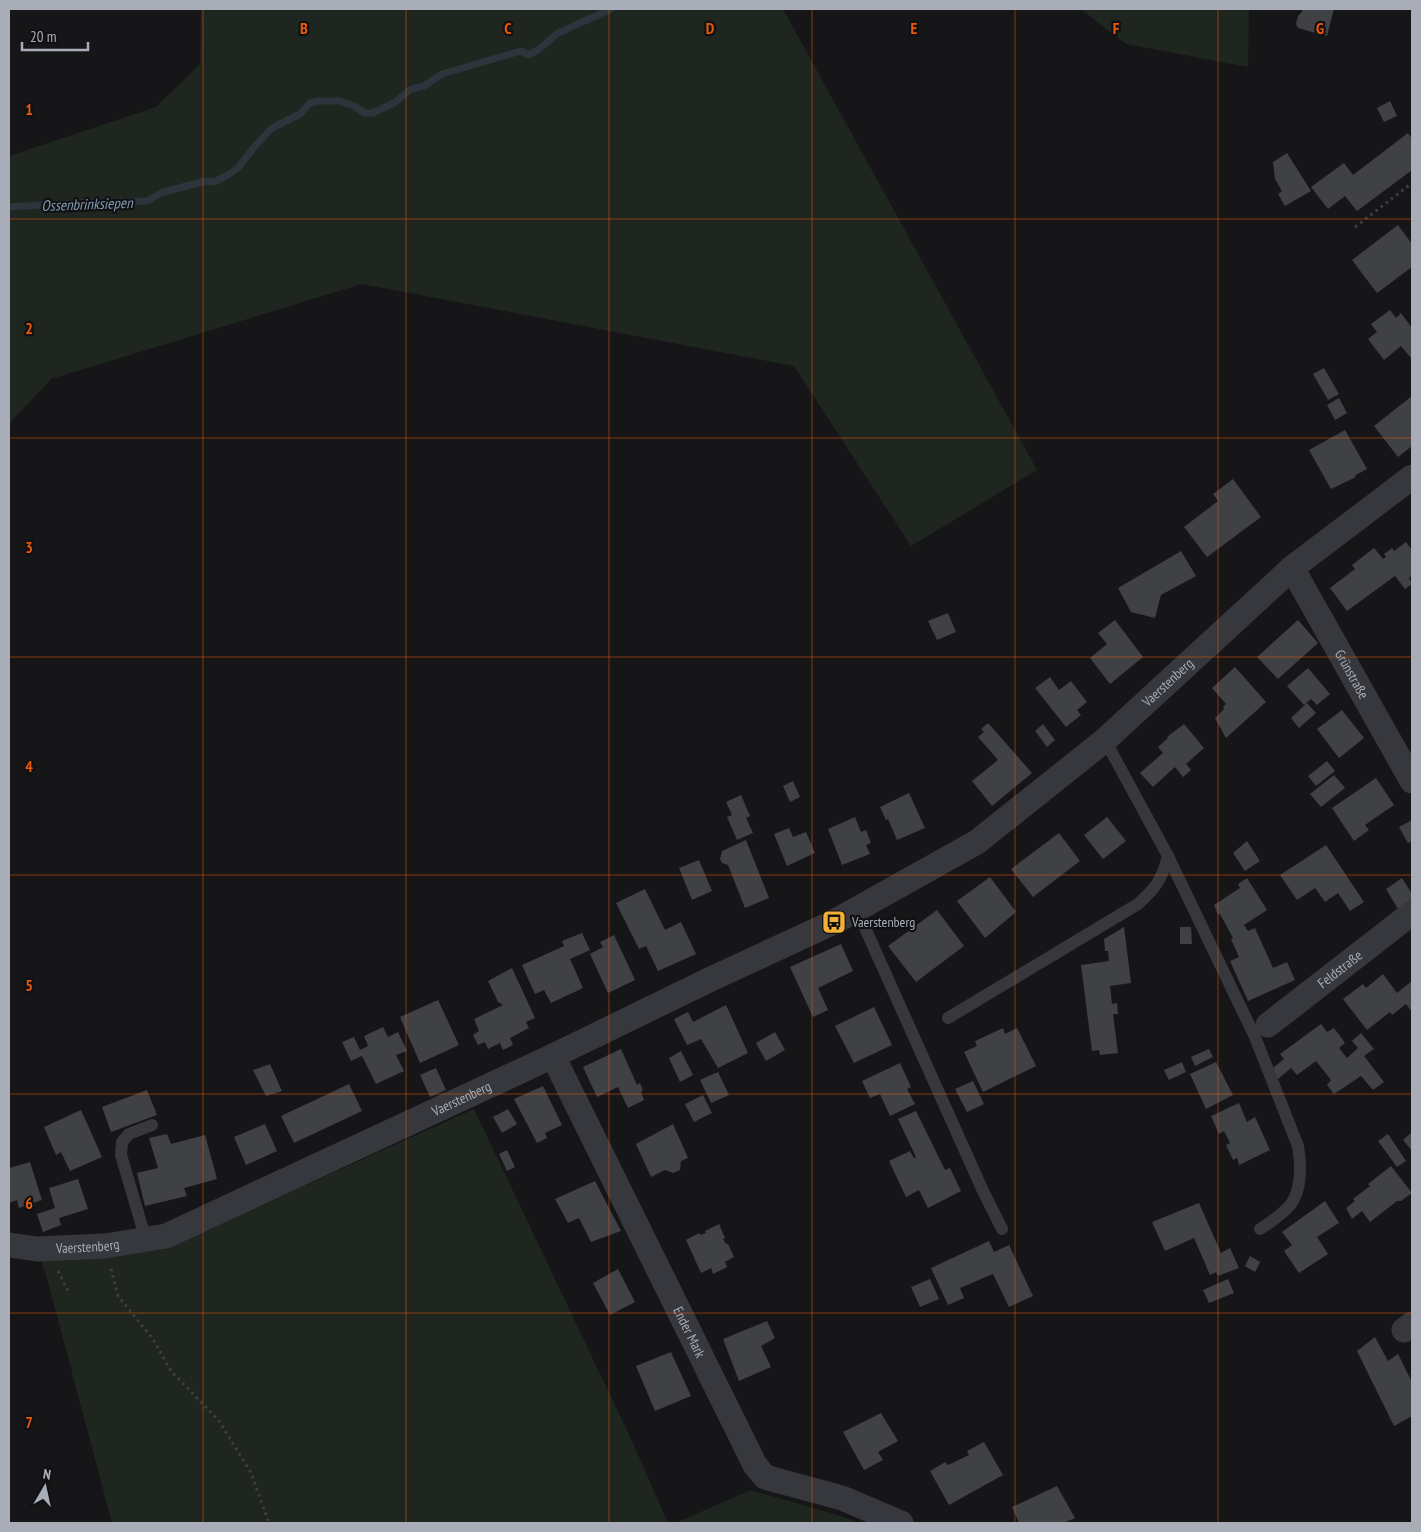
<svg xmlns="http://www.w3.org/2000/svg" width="1421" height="1532" viewBox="0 0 1421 1532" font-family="'PT Sans Narrow',sans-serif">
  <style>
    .green { fill: #1e261f }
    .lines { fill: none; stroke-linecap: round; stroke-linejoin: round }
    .stream { stroke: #2c353c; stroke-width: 7 }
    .building { fill: #404145 }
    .path { stroke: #3d3f44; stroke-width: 3; stroke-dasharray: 2.5 4; stroke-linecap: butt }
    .lane { stroke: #37383d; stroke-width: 12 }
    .street { stroke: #37383d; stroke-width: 25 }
    .grid { fill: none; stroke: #e8590c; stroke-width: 1; stroke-opacity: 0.55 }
    .labels { text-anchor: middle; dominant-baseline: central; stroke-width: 4.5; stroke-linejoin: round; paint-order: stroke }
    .street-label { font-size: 14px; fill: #a8adb8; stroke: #111113 }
    .poi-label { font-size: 14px; fill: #a8adb8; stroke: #111113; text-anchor: start }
    .water-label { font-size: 15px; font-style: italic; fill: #7f9bb3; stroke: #111113 }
    .grid-label { font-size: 16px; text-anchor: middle; font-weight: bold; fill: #e8590c; stroke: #111113; stroke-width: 4.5; stroke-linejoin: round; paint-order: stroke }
  </style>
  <rect width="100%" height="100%" fill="#161618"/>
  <g class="green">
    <path d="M201 9H783L1037 470 911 546 794 366 362 284 51 379 9 424V156L156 107 200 64Z"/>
    <path d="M1081 9H1249L1248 67 1126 44Z"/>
    <path d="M474 1109 631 1439 668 1523H112L47 1278 41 1261 164 1249Z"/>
    <path d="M751 1490 841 1516 859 1523H675Z"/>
  </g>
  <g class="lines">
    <path class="stream" d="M9 207 75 203 147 201 163 192 206 181 214 182 228 175 238 168 255 146 272 128 300 114 310 103 319 101H340L354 106 365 113H373L394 103 411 89 424 86 442 74 521 51 528 55 538 50 558 33 611 9"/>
  </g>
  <g class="building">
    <path d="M1303 9H1334L1327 36 1298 28 1296 24 1298 16 1301 13Z"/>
    <path d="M1390 101 1397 116 1384 122 1377 108Z"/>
    <path d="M1408 133 1412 139V170L1357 211 1345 196 1328 209 1311 187 1344 163 1353 175Z"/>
    <path d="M1287 153 1311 191 1285 206 1278 194 1282 191 1275 179 1273 162Z"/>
    <path d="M1398 225 1412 244 1411 250 1412 267 1377 293 1352 260Z"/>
    <path d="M1390 310 1396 318 1401 313 1412 328V357L1411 358 1401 346 1384 360 1368 339 1377 332 1371 324Z"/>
    <path d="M1324 368 1339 394 1328 400 1313 374Z"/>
    <path d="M1412 396V446L1398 457 1374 426Z"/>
    <path d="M1339 398 1347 413 1335 420 1327 405Z"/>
    <path d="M1345 430 1367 469 1354 476 1356 477 1331 489 1309 450Z"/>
    <path d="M1233 479 1261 517 1207 557 1184 527 1218 501 1213 494Z"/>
    <path d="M1406 542 1412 550V575L1409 578 1412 584 1405 589 1395 576 1347 611 1330 588 1355 569 1352 565 1374 548 1383 559 1386 557 1384 554 1392 548 1394 551Z"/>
    <path d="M1181 551 1196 576 1161 595 1155 618 1131 612 1118 588Z"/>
    <path d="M948 613 956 632 937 640 928 621Z"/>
    <path d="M1115 620 1143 657 1110 684 1090 658 1107 644 1098 633Z"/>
    <path d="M1298 620 1318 643 1278 679 1257 657Z"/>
    <path d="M1235 667 1266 702 1226 738 1215 718 1224 709 1223 707 1226 704 1212 688Z"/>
    <path d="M1308 668 1330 694 1317 705 1311 699 1304 705 1287 686Z"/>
    <path d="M1050 677 1059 690 1071 681 1087 702 1077 710 1081 715 1066 727 1035 688Z"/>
    <path d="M1307 703 1316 713 1299 728 1291 718Z"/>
    <path d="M1342 710 1364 738 1339 758 1317 729Z"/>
    <path d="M988 723 1032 773 992 806 972 781 998 760 978 737 984 732 981 729Z"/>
    <path d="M1043 724 1055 740 1047 747 1035 731Z"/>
    <path d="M1184 724 1204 748 1186 764 1191 770 1183 777 1175 767 1153 787 1140 773 1163 753 1158 747 1168 738 1167 737Z"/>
    <path d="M1327 761 1335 771 1316 786 1308 776Z"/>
    <path d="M1334 775 1345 788 1321 807 1310 794Z"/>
    <path d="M1376 778 1394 805 1365 825 1369 830 1354 841 1332 808Z"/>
    <path d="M793 781 800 797 790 802 783 786Z"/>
    <path d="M909 793 925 828 897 840 888 819 886 820 880 807Z"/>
    <path d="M741 795 750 816 746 818 753 833 737 840 727 817 732 815 726 802Z"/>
    <path d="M855 817 861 832 866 830 871 843 866 845 870 854 842 865 828 829Z"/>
    <path d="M1107 817 1126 841 1103 859 1084 835Z"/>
    <path d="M1412 820V841L1408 843 1399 827Z"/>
    <path d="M789 828 793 837 806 832 815 853 787 866 774 834Z"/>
    <path d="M1059 833 1080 861 1033 897 1011 869Z"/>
    <path d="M746 840 769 898 745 908 728 865 722 863 720 859 722 851Z"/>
    <path d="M1247 841 1260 861 1245 871 1233 853Z"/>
    <path d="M1326 845 1364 902 1350 911 1338 893 1325 902 1315 888 1297 900 1280 875Z"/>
    <path d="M699 860 712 891 692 900 679 868Z"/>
    <path d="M990 877 1016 912 985 938 957 901Z"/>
    <path d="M1247 878 1267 910 1244 925 1248 931 1255 928 1273 968 1287 962 1295 980 1248 1001 1230 961 1239 957 1231 939 1233 938 1220 914 1218 915 1214 905 1240 888 1238 884Z"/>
    <path d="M1402 878 1412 894V899L1398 909 1386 889Z"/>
    <path d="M645 889 665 930 681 922 696 954 658 971 646 946 639 949 616 903Z"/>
    <path d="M937 910 964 946 916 982 888 946Z"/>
    <path d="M1124 927 1131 983 1110 986 1112 1004 1117 1003 1118 1014H1113L1118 1053 1100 1055 1099 1050 1092 1051 1081 965 1109 961 1108 951H1105L1104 939Z"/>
    <path d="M1180 927H1191L1192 944H1180Z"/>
    <path d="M582 933 590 950 570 959 583 988 551 1003 544 990 535 994 522 965 564 946 562 941Z"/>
    <path d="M614 935 635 980 608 993 590 954 603 947 600 942Z"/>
    <path d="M841 944 853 971 818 988 828 1010 813 1017 790 967Z"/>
    <path d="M512 968 535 1018 526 1022 529 1028 510 1038 513 1045 503 1050 500 1043 488 1049 485 1042 478 1045 473 1035 479 1031 474 1019 503 1005 498 1002 488 981Z"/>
    <path d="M1383 974 1397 993 1412 981V1012L1406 1004 1392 1015 1390 1012 1367 1030 1343 999 1363 984 1366 988Z"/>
    <path d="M438 1000 459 1045 420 1063 400 1017Z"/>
    <path d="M726 1005 748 1053 718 1068 701 1039 687 1045 674 1019 688 1012 693 1022Z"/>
    <path d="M874 1007 892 1045 854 1063 835 1026Z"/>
    <path d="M1321 1024 1327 1032 1334 1028 1345 1043 1339 1048 1347 1058 1358 1048 1352 1041 1361 1033 1374 1049 1364 1056 1384 1082 1373 1090 1361 1076 1334 1094 1327 1085 1331 1080 1316 1061 1297 1075 1291 1068 1278 1079 1273 1068 1284 1059 1280 1054Z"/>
    <path d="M383 1027 388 1037 398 1032 407 1051 396 1055 404 1071 376 1084 362 1056 351 1061 342 1042 354 1037 360 1050 368 1046 364 1036Z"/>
    <path d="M1003 1028 1005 1034 1017 1028 1036 1066 983 1092 964 1052 977 1046 975 1041Z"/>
    <path d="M775 1032 785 1050 766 1061 756 1043Z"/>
    <path d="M621 1049 637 1085 640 1083 643 1090 641 1092 644 1100 628 1108 618 1087 597 1097 583 1067Z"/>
    <path d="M1209 1049 1213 1057 1195 1066 1191 1057Z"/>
    <path d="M681 1051 693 1075 680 1082 669 1058Z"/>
    <path d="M1182 1062 1186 1072 1169 1080 1164 1070Z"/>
    <path d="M1216 1062 1233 1095 1206 1109 1190 1074Z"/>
    <path d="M900 1063 911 1087 907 1089 915 1104 890 1116 880 1094 870 1098 862 1081Z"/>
    <path d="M270 1064 282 1091 266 1096 253 1070Z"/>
    <path d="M436 1068 446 1090 430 1097 420 1075Z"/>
    <path d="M718 1072 729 1095 711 1103 700 1080Z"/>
    <path d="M973 1081 984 1104 967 1112 955 1089Z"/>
    <path d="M349 1084 362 1111 294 1143 281 1116Z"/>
    <path d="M543 1086 562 1125 545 1133 547 1138 537 1143 514 1099Z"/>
    <path d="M147 1090 157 1115 111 1132 102 1107Z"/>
    <path d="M703 1095 712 1113 694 1122 685 1104Z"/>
    <path d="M1239 1103 1247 1122 1255 1117 1270 1150 1239 1165 1237 1158 1233 1160 1226 1145 1230 1143 1224 1131 1219 1134 1211 1116Z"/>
    <path d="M508 1109 517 1124 502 1133 493 1117Z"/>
    <path d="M81 1110 102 1157 70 1171 61 1152 56 1155 44 1127Z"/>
    <path d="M916 1111 945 1170 950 1168 961 1191 928 1208 919 1190 906 1197 889 1161 910 1151 914 1158 916 1157 898 1119Z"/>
    <path d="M265 1124 277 1151 246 1165 234 1137Z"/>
    <path d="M673 1124 688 1158 681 1161 680 1170 673 1173 665 1170 651 1177 636 1144Z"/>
    <path d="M1412 1132V1151L1403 1140Z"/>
    <path d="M167 1134 171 1144 205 1135 217 1179 184 1188 187 1196 145 1206 137 1173 158 1168 149 1138Z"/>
    <path d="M1388 1134 1406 1161 1397 1167 1378 1141Z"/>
    <path d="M507 1150 515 1167 507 1171 499 1154Z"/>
    <path d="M30 1162 42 1200 19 1208 17 1200 9 1203V1168Z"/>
    <path d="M1391 1166 1412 1193 1401 1201H1397L1370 1222 1362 1211 1352 1219 1346 1208 1355 1201 1353 1199 1370 1186 1368 1184Z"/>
    <path d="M78 1179 88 1209 59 1218 61 1225 43 1232 37 1214 55 1208 49 1188Z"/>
    <path d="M595 1181 621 1231 591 1242 579 1218 568 1223 555 1199Z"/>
    <path d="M1325 1201 1339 1223 1317 1237 1328 1254 1299 1273 1284 1251 1292 1245 1282 1232Z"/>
    <path d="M1199 1203 1221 1253 1230 1248 1239 1268 1218 1276 1216 1272 1210 1275 1194 1238 1165 1251 1152 1222Z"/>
    <path d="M719 1224 725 1238 723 1239 726 1244H728L734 1257 725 1262 727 1267 713 1274 711 1268 701 1273 686 1240 699 1233 700 1235 706 1233 705 1231Z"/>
    <path d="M989 1241 994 1252 1009 1245 1033 1296 1009 1307 993 1274 960 1288 964 1298 948 1305 931 1268Z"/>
    <path d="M1250 1256 1260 1262 1255 1272 1245 1266Z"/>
    <path d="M618 1269 635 1302 610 1315 593 1283Z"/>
    <path d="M930 1279 939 1299 920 1307 911 1287Z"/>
    <path d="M1228 1279 1234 1293 1209 1303 1203 1290Z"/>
    <path d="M767 1321 775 1338 761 1346 771 1367 739 1381 723 1339Z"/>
    <path d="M1375 1337 1388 1361 1398 1354 1412 1382V1416L1394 1426 1357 1351Z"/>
    <path d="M671 1352 691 1396 655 1411 636 1366Z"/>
    <path d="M881 1413 898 1441 878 1452 883 1460 864 1470 843 1432Z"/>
    <path d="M984 1442 1003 1475 949 1505 930 1471 945 1462 948 1465 969 1455 967 1451Z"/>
    <path d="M1057 1486 1075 1518 1064 1523H1019L1012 1507Z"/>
  </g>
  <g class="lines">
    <g class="path">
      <path d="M1355 227 1412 183"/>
      <path d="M111 1269 118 1296 153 1339 171 1371 219 1421 251 1473 269 1523"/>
      <path d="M58 1271 69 1293"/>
    </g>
    <g class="lane">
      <path d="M1105 740 1168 856 1255 1037 1298 1146C1301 1163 1302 1189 1291 1204 1283 1214 1271 1222 1260 1229"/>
      <path d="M857 910 983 1191 1002 1229"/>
      <path d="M948 1018 1138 904C1156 888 1162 879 1168 856"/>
      <path d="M146 1240 121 1155 122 1142 129 1134 152 1125"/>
    </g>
    <g class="street">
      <path id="s1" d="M1292 568 1412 781"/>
      <path id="s2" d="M1268 1025 1412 913"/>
      <path id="s3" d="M553 1056 755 1465 765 1477 842 1498 901 1523"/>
      <path id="s4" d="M9 1245 37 1249 105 1246 166 1236 553 1056 711 979 834 922 977 842 1105 740 1292 568 1412 477"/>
      <path d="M1404 1330 1412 1324"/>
    </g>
  </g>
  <path class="grid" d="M203 9V1523M406 9V1523M609 9V1523M812 9V1523M1015 9V1523M1218 9V1523M9 219H1412M9 438H1412M9 657H1412M9 875H1412M9 1094H1412M9 1313H1412"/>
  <defs>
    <g id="bus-square" transform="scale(1.25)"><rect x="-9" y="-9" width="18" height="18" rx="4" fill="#f2b134" stroke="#111113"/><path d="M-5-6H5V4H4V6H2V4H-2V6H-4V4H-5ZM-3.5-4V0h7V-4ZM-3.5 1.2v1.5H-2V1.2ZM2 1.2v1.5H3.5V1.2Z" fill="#111"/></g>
  </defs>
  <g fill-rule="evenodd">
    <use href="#bus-square" x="834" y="922"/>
  </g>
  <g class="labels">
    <g class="street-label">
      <text stroke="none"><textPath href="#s1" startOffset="122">Grünstraße</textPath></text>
      <text stroke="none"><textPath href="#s4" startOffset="1309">Vaerstenberg</textPath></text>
      <text stroke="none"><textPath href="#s2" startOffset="91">Feldstraße</textPath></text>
      <text stroke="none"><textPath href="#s4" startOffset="484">Vaerstenberg</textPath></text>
      <text stroke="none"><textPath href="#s4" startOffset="79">Vaerstenberg</textPath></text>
      <text stroke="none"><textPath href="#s3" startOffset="308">Ender Mark</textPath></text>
    </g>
    <g class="poi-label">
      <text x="852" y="922">Vaerstenberg</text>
    </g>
    <g class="water-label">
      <text transform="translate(87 204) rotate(-2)">Ossenbrinksiepen</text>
    </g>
  </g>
  <g class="grid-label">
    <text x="304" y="34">B</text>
    <text x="508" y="34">C</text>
    <text x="710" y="34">D</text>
    <text x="914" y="34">E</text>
    <text x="1116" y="34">F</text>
    <text x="1320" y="34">G</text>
    <text x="29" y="115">1</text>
    <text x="29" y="334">2</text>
    <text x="29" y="553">3</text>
    <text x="29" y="772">4</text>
    <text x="29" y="991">5</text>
    <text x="29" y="1209">6</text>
    <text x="29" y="1428">7</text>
  </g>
  <rect width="1421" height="1532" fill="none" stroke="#a8adb8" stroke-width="20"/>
  <g transform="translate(45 1487) rotate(9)" stroke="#111113" stroke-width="4" paint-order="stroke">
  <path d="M0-4L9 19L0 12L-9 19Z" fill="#a8adb8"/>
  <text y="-8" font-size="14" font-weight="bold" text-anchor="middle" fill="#a8adb8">N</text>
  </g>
  <path d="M22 42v8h66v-8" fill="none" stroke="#a8adb8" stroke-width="2.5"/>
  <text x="30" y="42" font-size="15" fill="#a8adb8" stroke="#111113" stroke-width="4" paint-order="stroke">20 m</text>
</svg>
